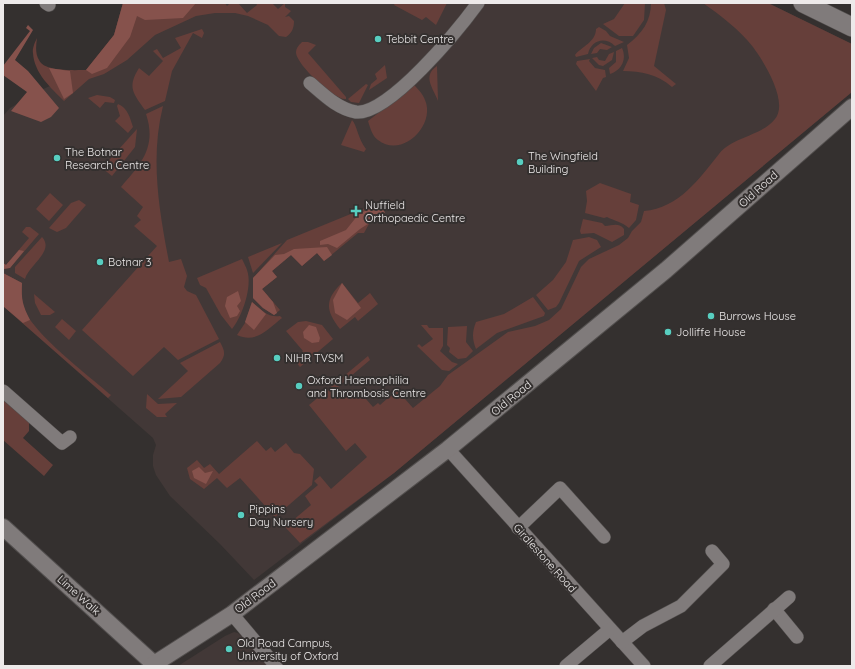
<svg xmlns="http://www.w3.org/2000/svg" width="855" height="669" viewBox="0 0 855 669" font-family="Quicksand,sans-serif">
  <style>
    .built { fill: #423837 }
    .green { fill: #663f3a }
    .forest { fill: #86524c }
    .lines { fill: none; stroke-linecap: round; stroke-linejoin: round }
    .minor-casing { stroke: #524f4e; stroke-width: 14 }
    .tertiary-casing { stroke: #524f4e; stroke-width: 18 }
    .secondary-casing { stroke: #524f4e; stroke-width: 20 }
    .minor { stroke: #807b7b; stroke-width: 13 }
    .tertiary { stroke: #807b7b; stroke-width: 16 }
    .secondary { stroke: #807b7b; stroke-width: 19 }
    .poi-dot { fill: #58cec0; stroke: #34302f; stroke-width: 1.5 }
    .labels { text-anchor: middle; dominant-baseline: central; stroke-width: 4; stroke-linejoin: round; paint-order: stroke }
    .poi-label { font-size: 11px; fill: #edeaea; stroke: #34302f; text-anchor: start }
    .street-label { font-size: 11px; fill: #edeaea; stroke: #34302f }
  </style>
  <rect width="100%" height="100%" fill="#34302f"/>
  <g class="built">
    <path d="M123 3H768L852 44V92L394 473 254 580 220 544 170 496 156 475 153 466V455L156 445 153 438 3 306V116L10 108 41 90 86 70 114 35Z"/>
    <path d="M234 632 238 633 248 642 269 666H178L225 636Z"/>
  </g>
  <g class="green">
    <path d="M123 3H225L227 6 230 3H238L247 13 257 5 256 3H272L278 9 285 3V7L291 11 285 17 289 16 294 21C294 28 292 33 286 37L279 36 268 25 248 16 235 13H215L196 16 155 35 127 60 104 74 89 79 64 101C51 88 34 73 33 53 32 49 35 42 37 38 36 46 35 53 39 60 44 72 75 70 86 70L114 35Z"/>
    <path d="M395 3H447L436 25 426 17 422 20 394 5Z"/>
    <path d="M625 3H645L644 20 633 36H619L603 24 614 19Z"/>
    <path d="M651 3H664L666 10 654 66 676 84 672 87C657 74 641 71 623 71L629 58 627 45C642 34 651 21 651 3Z"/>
    <path d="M703 3H768L852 44V92L394 473 300 543 285 527 311 505 305 496 318 485 314 481 320 476 331 489 367 457 355 443 346 451 309 405 368 356 370 360 338 387 349 399 359 391 373 407 378 403 380 405 397 390 413 408 440 386 448 375 508 332 535 326 549 320 561 309 581 267 589 259 619 245 628 238 632 231 641 222 644 211C679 208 699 179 719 154 734 136 760 137 775 119 789 102 764 62 753 47 740 30 720 15 703 3Z"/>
    <path d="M599 27 606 31 610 36 624 42 615 46C605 36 591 40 588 54L576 57 575 55C581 47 596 42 596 29Z"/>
    <path d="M202 29 204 33 202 38 193 33 172 71 165 101 145 110C133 93 127 87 139 68L149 76 163 61 153 51 157 49 163 58 181 48 175 38Z"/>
    <path d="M302 42H308L316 45 308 53 346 97V99C335 101 297 65 296 53 296 48 299 45 302 42Z"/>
    <path d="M601 43 612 47 607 50 600 49 597 53 591 54 594 48Z"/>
    <path d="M622 48C627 59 622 70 610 74L609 68 616 62V51Z"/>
    <path d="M614 52 612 60 603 66 599 65 592 58 597 57 599 60 605 61 609 54Z"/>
    <path d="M590 59 589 61 595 68 605 70 606 77 603 78 596 91 576 64 577 61Z"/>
    <path d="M385 65 387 78 369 90 371 84 377 79 375 74Z"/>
    <path d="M437 66 438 101C433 88 422 76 437 66Z"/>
    <path d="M366 84 368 85 359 103 351 102 348 99Z"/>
    <path d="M414 85C418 89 423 94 425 100 436 125 402 159 378 140 372 136 370 127 368 121Z"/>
    <path d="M97 95 110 97 115 100 114 103 105 102 100 108 88 98Z"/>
    <path d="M118 104C128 108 130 118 133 127L128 133 115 121 120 116 117 106Z"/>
    <path d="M163 106C150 158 159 210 169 262L181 259 187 276 184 287 187 291 196 295 219 339 178 360 164 347 133 376 82 330 157 246 134 226 141 220 137 216 143 207 121 187C141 164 157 147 146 114Z"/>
    <path d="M352 120C357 125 358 139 366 149L364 152 341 145Z"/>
    <path d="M137 129 135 147 112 176 102 168Z"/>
    <path d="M600 183 631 194 630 202 639 205 636 220 629 228C622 222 615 221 607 217L604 218 585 213 587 201 586 191Z"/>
    <path d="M50 193 63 205 49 221 36 209Z"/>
    <path d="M79 200 86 205 66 228 57 232 49 228 71 203Z"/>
    <path d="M380 202 385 213 370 222 364 233H358L324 261 317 253 302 266 291 255 272 271 277 277 262 289 280 310 274 315 263 308 253 298V278L287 240Z"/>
    <path d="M583 219 602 223 605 226C612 226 618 222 624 229V235L612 242 594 233 581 234 580 231Z"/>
    <path d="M26 227H30L39 234 10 268 3 269V263L6 265 29 238 22 232Z"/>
    <path d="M42 237C55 251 29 265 25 279L15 273V267Z"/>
    <path d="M589 237 597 240 601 247 579 261 559 303 556 307 548 310 536 295 553 280 566 262 573 240Z"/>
    <path d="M282 243 253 273 248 257Z"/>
    <path d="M242 259C244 263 246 267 247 270 253 286 242 317 232 329L221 315 206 288 200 285 197 278Z"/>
    <path d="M3 273 22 283C22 292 21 299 24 308 32 333 89 376 111 395L108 398 3 306Z"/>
    <path d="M342 283 358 303 370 293 378 304 358 321 355 317 340 329C326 311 324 300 342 283Z"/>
    <path d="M34 294 55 312 50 315H41L35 303Z"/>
    <path d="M533 297 545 313 544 316 497 333 476 349C472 339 472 332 476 322L504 314Z"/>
    <path d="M252 302C261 310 268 318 280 316L282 318C268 329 256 344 237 335L245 323Z"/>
    <path d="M62 319 76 331 69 340 55 327Z"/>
    <path d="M306 321 322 325 333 339 300 367 296 362 299 359 297 357 303 351 286 331 298 322Z"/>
    <path d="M421 325H427L429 328H443V346L440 351 452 362 458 364 449 371 442 370 417 346 419 344 422 347 433 339Z"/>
    <path d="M467 326 466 342 473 351 466 358 458 359 449 352 450 348 447 345 448 327Z"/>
    <path d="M220 342C225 351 226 355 220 363L181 397 158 399 188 371 180 363Z"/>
    <path d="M147 394 158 404 177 403 165 414 167 417H157L146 408Z"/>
    <path d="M4 400 29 421V431L23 438 53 465 44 476 3 440Z"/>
    <path d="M257 441 266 451 271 447 275 452 286 443 294 453 300 454 314 469 312 485 275 517 240 478 227 488 217 478 204 489 190 479 187 468 197 460 204 468 210 464 219 474Z"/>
  </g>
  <g class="forest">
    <path d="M123 3H196L183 18 145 20 137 16 130 37 107 68 92 74 86 70 114 35Z"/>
    <path d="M28 25 33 30 15 60 28 71 59 108 51 117 41 122 11 111 27 92 3 75V66L30 31 26 28Z"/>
    <path d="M49 68 70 71 73 93 64 99Z"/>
    <path d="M380 202 385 213 360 229 337 248 328 244 320 245V241L346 230 358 215Z"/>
    <path d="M327 247 332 255 324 261 317 253 302 266 291 255 272 271 277 277 262 289 273 302 277 313 274 315 263 308 253 298V278L275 255 284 254 294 249Z"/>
    <path d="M19 250 24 251 10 268 3 269V263L6 265Z"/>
    <path d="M3 273 22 283C21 300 23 306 30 320L23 323 3 306Z"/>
    <path d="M342 283 361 308 347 320 335 313 333 300Z"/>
    <path d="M238 291 241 301 237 306 240 311 237 316 230 318 225 306 227 297Z"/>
    <path d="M252 302 266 314 254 330 245 322Z"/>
    <path d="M309 325 316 327 320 338 319 342 312 343 304 338 303 332Z"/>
    <path d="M199 467 205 473 213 471 206 484 194 478 192 471Z"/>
  </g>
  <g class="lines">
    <g class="minor-casing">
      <g id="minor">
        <path d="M46 3 49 5"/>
        <path d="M310 83C324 95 338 109 356 112 388 116 459 29 478 3"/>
        <path d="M3 391 62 443 70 437"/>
        <path d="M448 449 644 666"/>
        <path d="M518 528 560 488 604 537"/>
        <path d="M774 609 797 637"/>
        <path d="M232 614 276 666"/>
        <path d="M622 642 643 626 681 606 723 564 712 551"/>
        <path d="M566 666 610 629"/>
        <path d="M710 666 789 597"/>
      </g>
    </g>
    <g class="tertiary-casing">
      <g id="tertiary">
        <path d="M3 527 154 664"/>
        <path d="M151 666 232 614 448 449 666 270 852 107"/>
      </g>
    </g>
    <g class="secondary-casing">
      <path id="secondary" d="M803 3 852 27"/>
    </g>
    <use href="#minor" class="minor"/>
    <use href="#tertiary" class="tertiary"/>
    <use href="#secondary" class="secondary"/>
  </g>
  <g class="poi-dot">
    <circle cx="378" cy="39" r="4"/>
    <circle cx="57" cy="158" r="4"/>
    <circle cx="520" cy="162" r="4"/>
    <path d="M354 205h4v4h4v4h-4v4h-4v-4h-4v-4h4z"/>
    <circle cx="100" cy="262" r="4"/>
    <circle cx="711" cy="316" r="4"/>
    <circle cx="668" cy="332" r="4"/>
    <circle cx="277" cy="358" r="4"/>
    <circle cx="299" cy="386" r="4"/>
    <circle cx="241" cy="515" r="4"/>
    <circle cx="229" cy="649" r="4"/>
  </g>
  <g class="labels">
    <g class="poi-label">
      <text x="386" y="39">Tebbit Centre</text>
      <text x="65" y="152">The Botnar<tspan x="65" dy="13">Research Centre</tspan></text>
      <text x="528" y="156">The Wingfield<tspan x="528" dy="13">Building</tspan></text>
      <text x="365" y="205">Nuffield<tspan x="365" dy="13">Orthopaedic Centre</tspan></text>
      <text x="108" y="262">Botnar 3</text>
      <text x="719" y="316">Burrows House</text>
      <text x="676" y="332">Jolliffe House</text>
      <text x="285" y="358">NIHR TVSM</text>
      <text x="307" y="380">Oxford Haemophilia<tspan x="307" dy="13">and Thrombosis Centre</tspan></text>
      <text x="249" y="509">Pippins<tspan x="249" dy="13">Day Nursery</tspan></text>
      <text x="237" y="643">Old Road Campus,<tspan x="237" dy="13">University of Oxford</tspan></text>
    </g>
    <g class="street-label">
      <text transform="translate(758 189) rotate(-42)">Old Road</text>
      <text transform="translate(511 398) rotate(-39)">Old Road</text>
      <text transform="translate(545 558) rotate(48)">Girdlestone Road</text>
      <text transform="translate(79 595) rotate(42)">Lime Walk</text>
      <text transform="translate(255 596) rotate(-37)">Old Road</text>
    </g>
  </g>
  <rect width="855" height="669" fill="none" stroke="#edeaea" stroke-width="8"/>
</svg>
